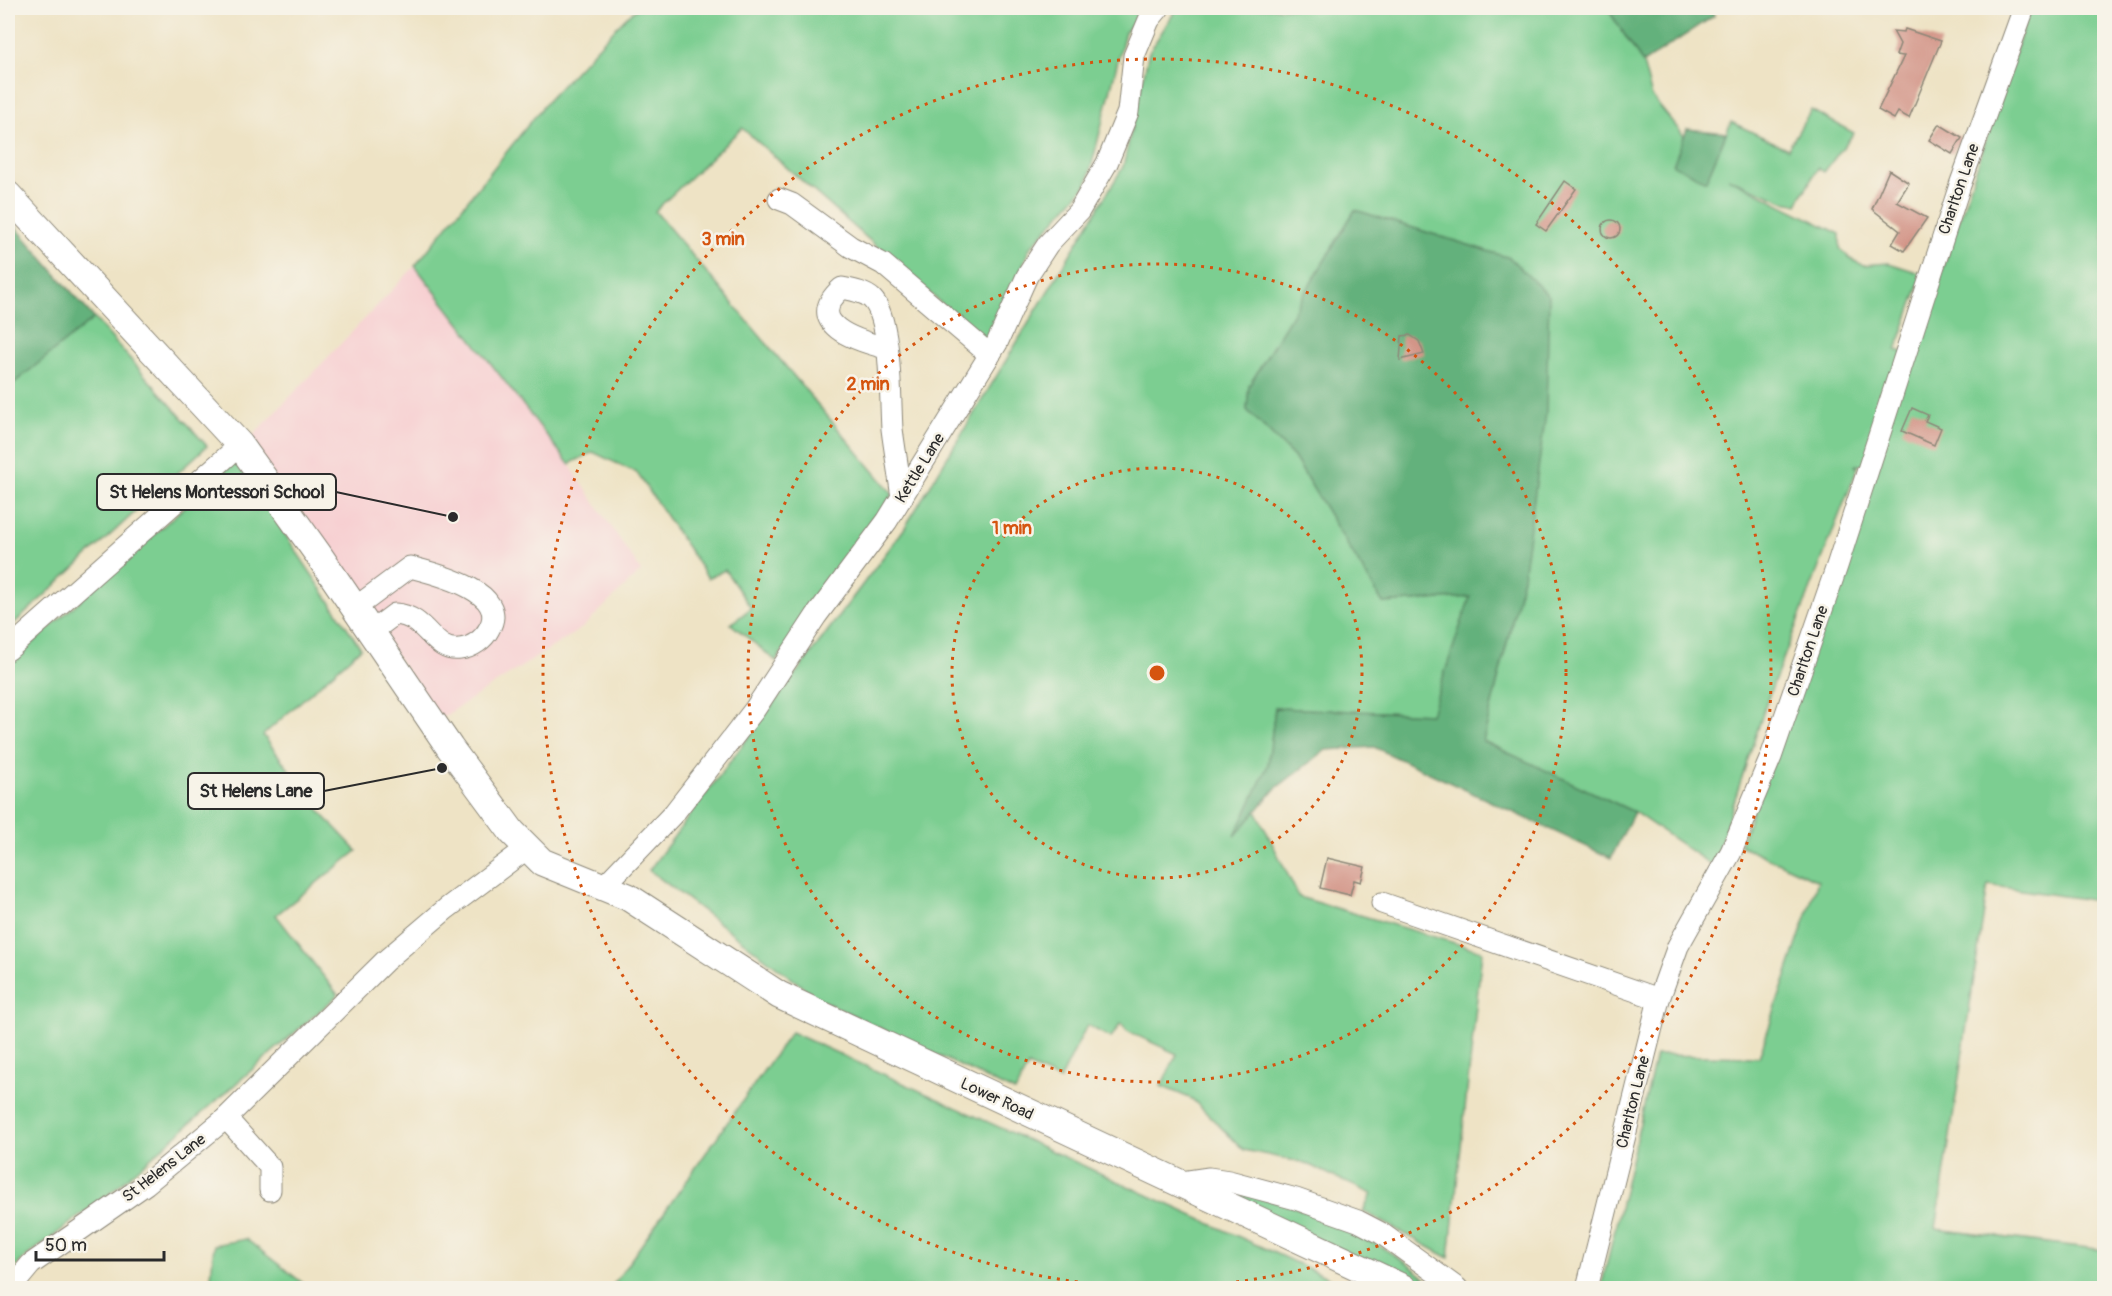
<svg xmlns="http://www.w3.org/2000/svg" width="2112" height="1296" viewBox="0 0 2112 1296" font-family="Pangolin,sans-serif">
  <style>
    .built { fill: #f7cfd1 }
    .green { fill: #7bce91; stroke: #537c5e; stroke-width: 1.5 }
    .forest { fill: #64b17b; stroke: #486e53; stroke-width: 1.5 }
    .building { fill: #d39588 }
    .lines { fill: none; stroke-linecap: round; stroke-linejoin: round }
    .minor-casing { stroke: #8c8778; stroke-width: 23 }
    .major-casing { stroke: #8c8778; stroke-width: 29 }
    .minor { stroke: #fff; stroke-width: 21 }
    .major { stroke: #fff; stroke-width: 27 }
    .ring { fill: none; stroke: #d5540f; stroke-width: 3; stroke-dasharray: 3 6 }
    .labels { text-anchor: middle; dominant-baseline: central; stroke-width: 5; stroke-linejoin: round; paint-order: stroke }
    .street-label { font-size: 16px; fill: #2b2b2b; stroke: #f7f3e8 }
    .centre { fill: #d5540f; stroke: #f7f3e8; stroke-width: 3 }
    .ring-label { font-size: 18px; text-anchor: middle; font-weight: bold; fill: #d5540f; stroke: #f7f3e8; stroke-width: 5; stroke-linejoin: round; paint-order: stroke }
    .leader { fill: none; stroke: #2b2b2b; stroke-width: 2 }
    .callout-dot { fill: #2b2b2b; stroke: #f7f3e8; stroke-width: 2 }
    .callout { fill: #f7f3e8; stroke: #2b2b2b; stroke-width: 2 }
    .callout-label { font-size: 18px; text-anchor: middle; font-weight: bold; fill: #2b2b2b }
  </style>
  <rect width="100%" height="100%" fill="#f7f3e8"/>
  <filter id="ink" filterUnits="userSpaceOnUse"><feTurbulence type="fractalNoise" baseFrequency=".0167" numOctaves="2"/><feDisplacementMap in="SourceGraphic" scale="12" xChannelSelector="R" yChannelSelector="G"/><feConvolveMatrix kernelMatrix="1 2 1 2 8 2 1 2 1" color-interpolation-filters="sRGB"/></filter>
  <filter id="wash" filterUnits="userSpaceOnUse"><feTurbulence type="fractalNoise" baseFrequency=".008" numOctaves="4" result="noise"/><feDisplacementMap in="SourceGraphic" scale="24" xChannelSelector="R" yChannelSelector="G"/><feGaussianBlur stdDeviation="1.35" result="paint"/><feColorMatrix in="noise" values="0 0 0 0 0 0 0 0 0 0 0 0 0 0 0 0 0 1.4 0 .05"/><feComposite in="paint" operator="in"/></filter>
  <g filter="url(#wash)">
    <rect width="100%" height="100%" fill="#eee3c5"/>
    <path class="built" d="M415 266 569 464 641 571 582 628 440 719 248 441Z"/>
    <g class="green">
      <path d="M638 8H1147L1125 32 1087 184 1029 249 992 348 742 128 655 211 893 494 776 661 731 624 751 608 725 570 708 578 637 473 593 452 569 464 415 266 549 99 626 17Z"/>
      <path d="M1177 8H1607L1643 63 1652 97 1711 169 1731 122 1788 149 1811 110 1854 133 1824 172 1818 168 1797 204 1788 203 1728 178 1840 234V248L1850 259 1863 265 1889 263 1923 274 1896 350 1914 355 2030 8H2104V902L1988 885 1936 1229 2104 1250V1288H1601L1656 1055 1759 1057 1818 881 1740 845 1878 466 1853 465 1858 467 1768 698 1713 866 1634 812 1483 741 1523 577 1510 258 1355 210 1249 386 1247 410 1294 457 1383 603 1471 597 1432 714 1275 708 1268 765 1237 833 1256 811 1299 897 1482 951 1449 1258 1363 1211 1372 1194 1305 1163 1244 1150 1192 1099 1161 1086 1177 1054 1127 1031 1121 1023 1111 1038 1087 1025 1060 1080 1028 1066 1015 1092 819 999 649 870 904 529 1123 167 1149 52Z"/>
      <path d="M94 318 207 446 8 629V388Z"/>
      <path d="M236 461 361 648 263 735 323 815 357 851 276 915 338 995 109 1194 23 1259 8 1276V665Z"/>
      <path d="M791 1032 1327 1277 1351 1288H611Z"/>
      <path d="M1209 1188C1269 1189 1395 1242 1435 1288H1420Z"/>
      <path d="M246 1239 309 1288H210L214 1245Z"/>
    </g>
    <g class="forest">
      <path d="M1607 8H1712L1714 16 1643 63Z"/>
      <path d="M1687 129 1726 133 1706 181 1673 165Z"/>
      <path d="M1355 210 1510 258 1549 296 1546 413 1523 577 1483 741 1634 812 1611 858 1374 747 1326 750 1275 789 1235 836 1268 765 1275 708 1431 714 1470 597 1383 603 1294 457 1247 410 1249 386Z"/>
      <path d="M8 218 94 318 8 388Z"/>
    </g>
    <g id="blocks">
      <g class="building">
        <path d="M1905 29 1941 41 1909 118 1898 112 1894 119 1878 110 1904 56 1896 55 1900 44 1893 31 1904 32Z"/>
        <path d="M1939 124 1962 138 1952 154 1929 140Z"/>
        <path d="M1889 170 1909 183 1897 202 1927 218 1904 251 1892 244 1900 231 1872 209Z"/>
        <path d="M1565 181 1576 189 1546 231 1536 224Z"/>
        <circle cx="1611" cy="229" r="9"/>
        <path d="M1410 335 1419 341 1424 354 1400 360 1402 336Z"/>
        <path d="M1912 408 1928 415 1925 421 1941 428 1934 445 1902 431Z"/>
        <path d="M1327 858 1365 867 1361 882 1354 880 1350 895 1320 888Z"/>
      </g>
    </g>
  </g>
  <g filter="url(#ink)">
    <use href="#blocks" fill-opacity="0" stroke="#8c8778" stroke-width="1.5"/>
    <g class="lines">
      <g class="minor-casing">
        <g id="minor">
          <path d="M779 199 792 204 851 247 883 264 990 355"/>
          <path d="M886 348C858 341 801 324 842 288 852 290 865 292 872 299 892 319 890 400 892 429 895 452 899 475 902 498"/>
          <path d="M355 608 410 567C433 573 511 591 489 629 484 639 472 648 460 649 432 653 428 616 395 614L371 632"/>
          <path d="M8 650 240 445"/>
          <path d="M604 886 674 813 755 709 816 616 887 521 997 343 1027 276 1048 244 1079 211 1107 163 1128 112 1134 56 1149 20 1159 8"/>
          <path d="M1382 903 1659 999"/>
          <path d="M226 1118 270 1167V1190"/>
          <path d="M1175 1183 1209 1178 1229 1181 1296 1199 1358 1221 1381 1233 1457 1288"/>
          <path d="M11 1288 31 1264 146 1184 226 1118 385 961 446 909 526 849"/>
          <path d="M1587 1288 1659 999 1678 946 1731 852 1771 757 1837 566 1960 185 2024 8"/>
        </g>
      </g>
      <g class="major-casing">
        <path id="major" d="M8 195 240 445 318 554 450 748 512 832 542 862 628 897 779 995 1403 1288"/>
      </g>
      <use href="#minor" class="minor"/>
      <use href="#major" class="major"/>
    </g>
  </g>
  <g class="ring">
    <circle cx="1157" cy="673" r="205"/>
    <circle cx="1157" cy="673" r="409"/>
    <circle cx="1157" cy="673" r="614"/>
  </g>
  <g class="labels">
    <g class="street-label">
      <text transform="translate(1959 189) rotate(-71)">Charlton Lane</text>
      <text transform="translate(920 468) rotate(-58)">Kettle Lane</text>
      <text transform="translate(1808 651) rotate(-71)">Charlton Lane</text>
      <text transform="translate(997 1099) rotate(25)">Lower Road</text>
      <text transform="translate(1633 1102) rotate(-76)">Charlton Lane</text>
      <text transform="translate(164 1168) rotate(-38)">St Helens Lane</text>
    </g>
  </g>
  <circle cx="1157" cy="673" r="9" class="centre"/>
  <g class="ring-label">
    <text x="723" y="245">3 min</text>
    <text x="868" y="390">2 min</text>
    <text x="1012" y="534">1 min</text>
  </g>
  <path class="leader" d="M453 517L336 492M442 768L324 791"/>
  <g class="callout-dot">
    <circle cx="453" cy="517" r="6"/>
    <circle cx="442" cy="768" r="6"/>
  </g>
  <g class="callout">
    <rect x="97" y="474" width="239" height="36" rx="6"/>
    <rect x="188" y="773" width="136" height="36" rx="6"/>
  </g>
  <g class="callout-label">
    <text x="217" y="498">St Helens Montessori School</text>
    <text x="256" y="797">St Helens Lane</text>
  </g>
  <rect width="2112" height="1296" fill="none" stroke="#f7f3e8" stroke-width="30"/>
  <path d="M36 1251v9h128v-9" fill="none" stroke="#2b2b2b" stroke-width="3"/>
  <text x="45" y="1251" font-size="18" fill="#2b2b2b" stroke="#f7f3e8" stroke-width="4.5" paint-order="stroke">50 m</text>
</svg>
